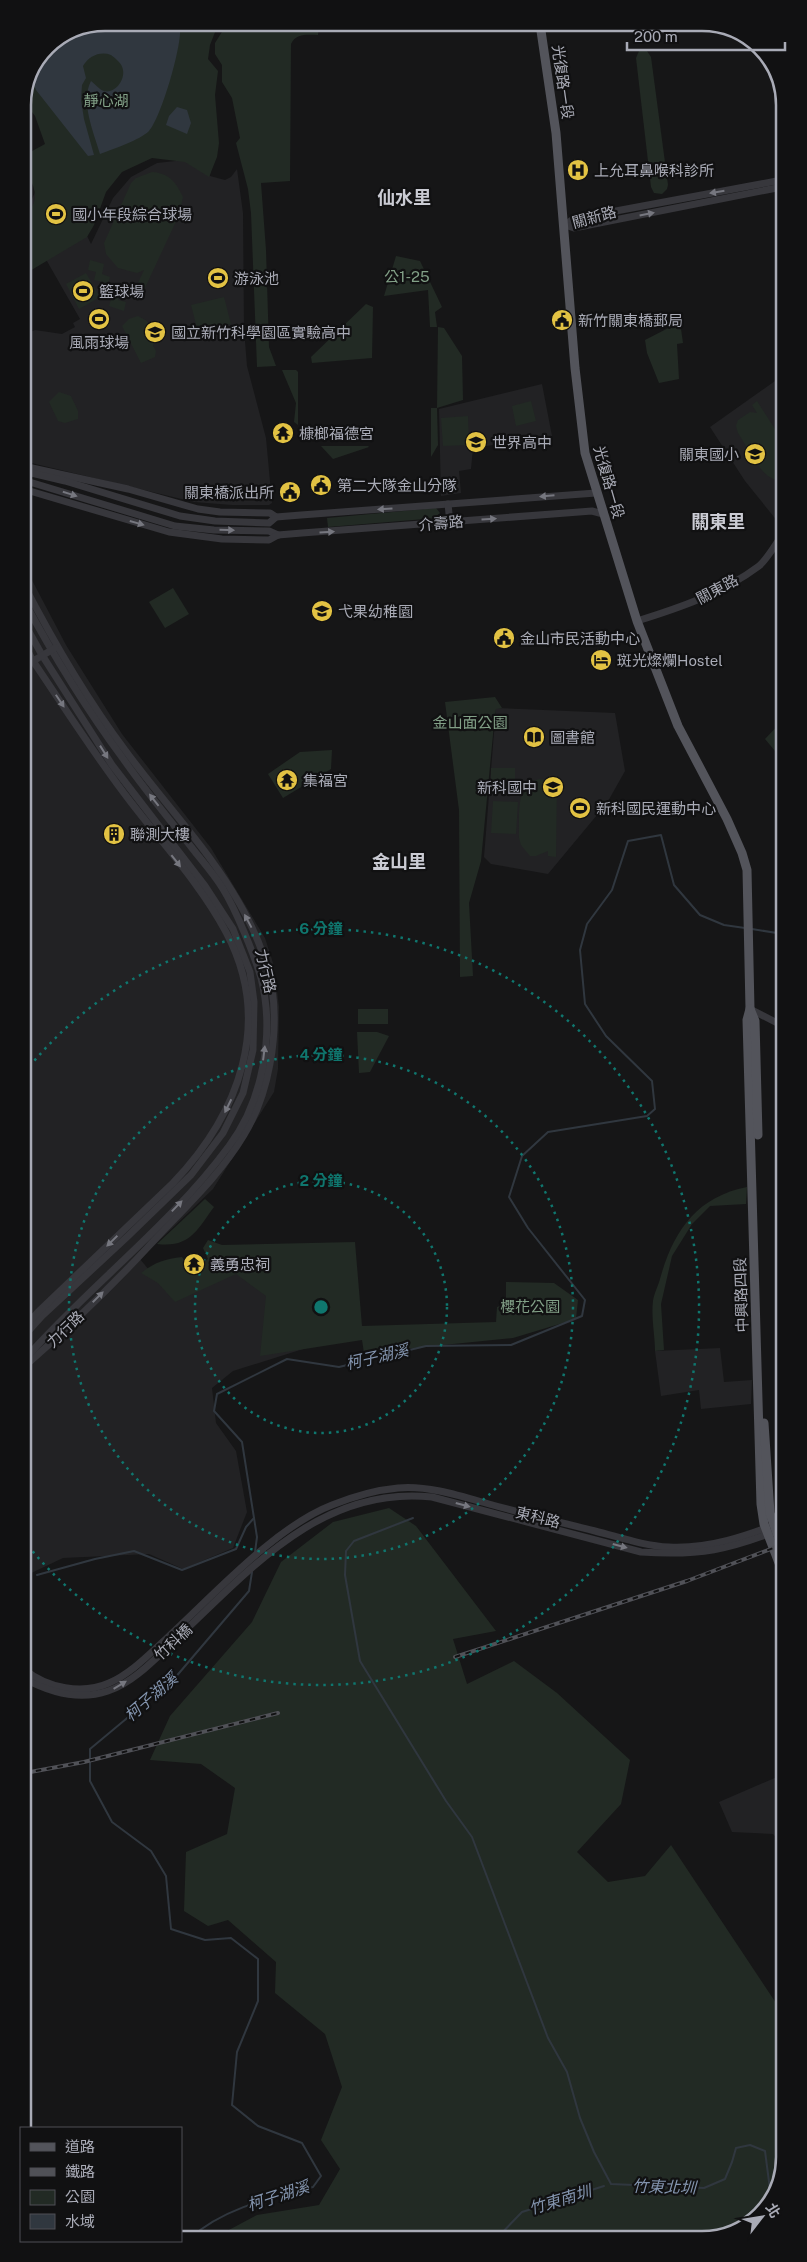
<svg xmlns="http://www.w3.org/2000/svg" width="807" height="2262" viewBox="0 0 807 2262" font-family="'Public Sans','Noto Sans TC',sans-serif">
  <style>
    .built { fill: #222224 }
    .green { fill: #222a24 }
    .water { fill: #30373f }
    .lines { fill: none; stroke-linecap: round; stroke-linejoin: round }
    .stream { stroke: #30373f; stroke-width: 2 }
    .minor { stroke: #37373c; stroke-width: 7 }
    .major { stroke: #53545b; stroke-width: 9 }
    .rail-casing { stroke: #505157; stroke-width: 4 }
    .rail { stroke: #111112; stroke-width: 2; stroke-dasharray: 5.5; stroke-linecap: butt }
    .oneway { fill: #76777f }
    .ring { fill: none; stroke: #0f766e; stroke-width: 2.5; stroke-dasharray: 2.5 5 }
    .labels { text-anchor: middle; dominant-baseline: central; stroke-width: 4.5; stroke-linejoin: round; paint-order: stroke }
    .street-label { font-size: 15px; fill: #a9abb6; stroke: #111112 }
    .park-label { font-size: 15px; fill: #82a087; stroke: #111112 }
    .poi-label { font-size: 15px; fill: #a9abb6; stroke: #111112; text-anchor: start }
    .water-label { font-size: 16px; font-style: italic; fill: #8394ae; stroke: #111112 }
    .quarter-label { font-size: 18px; font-weight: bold; fill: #cacbd3; stroke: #111112 }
    .rim { fill: none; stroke: #a9abb6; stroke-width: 2.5 }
    .centre { fill: #0f766e; stroke: #111112; stroke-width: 2.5 }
    .ring-label { font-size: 15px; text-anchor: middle; font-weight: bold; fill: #0f766e; stroke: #111112; stroke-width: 4.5; stroke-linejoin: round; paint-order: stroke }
  </style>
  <rect width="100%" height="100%" fill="#161617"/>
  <g class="built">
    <path d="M212 157 210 176 225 180 231 177 237 169 243 213 244 329 247 366 266 438 272 503 269 505H232L194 502 23 461V335L35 330 62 334 75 327 73 323 80 319 23 219 37 188 59 179 91 244 113 198 131 177 157 163Z"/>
    <path d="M782 376V527L745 481 710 427Z"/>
    <path d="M542 384 552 436 473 448 471 469 459 471 461 493 441 496 439 409Z"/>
    <path d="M23 563 66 645 122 734 211 848 265 938 274 966 279 1007 278 1069 274 1092 213 1189 140 1259 149 1270 348 1249 354 1333 233 1371 212 1388 216 1423 236 1451 247 1512 233 1548 183 1569 149 1554 63 1558 25 1576Z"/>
    <path d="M496 708 615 713 625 771 607 803 548 874 491 864 484 857Z"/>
    <path d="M720 1348 724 1382 752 1380 751 1404 701 1409 699 1390 661 1396 655 1351Z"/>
    <path d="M784 1774V1846L773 1834 732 1832 719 1802Z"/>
  </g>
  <g class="green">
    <path d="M319 26 318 35C308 35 296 33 291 44L290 181 261 183 266 250 269 347 276 366 257 367 251 213 248 189 236 143 240 138 232 98 222 82V65L215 54V43L225 27Z"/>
    <path d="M217 27 210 45 208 59 218 71 215 95 219 143 217 157 209 177 185 162 152 158 122 172 106 192 94 225 87 237 23 275V214C50 199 23 174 23 156L45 144 35 116 23 100 47 47 74 29Z"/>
    <path d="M642 50 647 51 651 57 668 185 667 189 662 194 654 193 651 187 636 58 639 51Z"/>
    <path d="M152 172C169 173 176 182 183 197L179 215 144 290 137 285 144 270 137 273 118 268 106 254 104 243 131 183 136 178Z"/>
    <path d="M396 256 420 261 442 307 435 312 437 327H430L428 290 384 296Z"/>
    <path d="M90 260 104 264 102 274 110 277 108 285 121 289 118 300 126 302 124 311 109 306 112 296 100 293 103 282 94 280 96 272 88 270Z"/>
    <path d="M86 273 100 297 79 309 66 284Z"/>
    <path d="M224 297 231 324 198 332 191 305Z"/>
    <path d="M366 304 373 307 372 358 312 363 311 357Z"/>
    <path d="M138 316 147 321 156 336 153 346 156 351 155 357 141 363 122 326 129 319Z"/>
    <path d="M680 322 683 343 677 344 679 379 659 383 647 353 645 340Z"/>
    <path d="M438 327 444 328 462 356 463 400 437 408Z"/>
    <path d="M282 370H296L298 372V425L294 422 296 403Z"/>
    <path d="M59 392 71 396 78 411V419L65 423 58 421 49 402Z"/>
    <path d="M531 401 536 421 516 426 512 406Z"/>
    <path d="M757 401 782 440V479C764 486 747 446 738 433L736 426 738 420 750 412 757 413 752 405Z"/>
    <path d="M431 408H437L438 445 431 457Z"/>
    <path d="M468 416 469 445 443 446 441 418Z"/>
    <path d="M321 446H368L369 447 333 459Z"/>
    <path d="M436 508 440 513 437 518 328 527 327 518Z"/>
    <path d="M173 588 189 614 165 628 149 602Z"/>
    <path d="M495 697 502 708 496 709 494 724 481 861 469 903 473 976 460 977 459 810 445 702Z"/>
    <path d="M782 721 783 742 775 751 765 739Z"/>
    <path d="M332 750 331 769 283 798 268 774 300 752Z"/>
    <path d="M491 768H515V792L491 791Z"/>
    <path d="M539 779 547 780 551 783 552 779H557L556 857 548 856V851L536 856H530L521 845 519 838C520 816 514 785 539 779Z"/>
    <path d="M493 801 518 802 516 834 491 833Z"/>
    <rect x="358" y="1009" width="30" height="15"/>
    <path d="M357 1032H377L389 1036 370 1072 359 1073Z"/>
    <path d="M747 1187 746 1204 710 1206 692 1224 672 1256 661 1304 664 1350 655 1351C655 1336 651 1317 653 1301 654 1294 658 1286 660 1279 673 1232 696 1197 747 1187Z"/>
    <path d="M205 1199 214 1207C197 1230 190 1248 157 1244Z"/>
    <path d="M208 1240 222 1245 355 1242 362 1326 496 1322 497 1307 506 1304V1282L554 1283 578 1300 576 1319 513 1338 364 1353 362 1340 260 1356 266 1296 236 1274 175 1302 158 1283 141 1273C155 1262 165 1259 182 1257L192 1271 208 1259 203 1248Z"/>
    <path d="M389 1508 416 1526 496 1631 453 1639 467 1684 514 1661 557 1693 630 1760 621 1804 577 1852 608 1882 645 1876 671 1845 784 2015V2157L767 2207 723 2237 212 2239 257 2215 319 2205 340 2169 321 2140 342 2087 325 2034 275 1993 276 1962 228 1920 208 1926 184 1911 186 1852 227 1834 235 1788 201 1764 150 1760 170 1716 252 1622 281 1562 333 1522Z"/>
  </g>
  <g class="water">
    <path d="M180 28C182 46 161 118 149 131 140 140 113 149 100 154 94 133 80 102 91 81 95 84 100 90 104 91 115 94 125 80 123 70 122 63 116 59 111 55 100 51 89 56 83 66L86 78 82 85 81 100 84 119 94 155 88 156 36 90 32 80 47 47 74 29Z"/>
    <path d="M177 107 187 110 191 123 187 134 166 125 169 116Z"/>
  </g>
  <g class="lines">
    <g class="stream">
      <path d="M752 929 783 934"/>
      <path d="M413 1518 354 1541 346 1551 345 1575 360 1661 446 1801 472 1837 548 2038 567 2072 580 2118 594 2152 611 2184 704 2188 725 2179 732 2162 736 2148 750 2145 765 2151 771 2197"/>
      <path d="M255 1552 257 1537 242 1442 214 1411 217 1394 287 1359 339 1367 426 1346 511 1345 582 1316 585 1300 528 1228 509 1197 522 1156 548 1132 647 1116 655 1109 652 1081 606 1036 585 1004 580 950 587 924 612 890 628 841 661 835 674 885 700 915 724 925 745 928"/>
      <path d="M37 1575 95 1559 134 1551 182 1570 236 1549 246 1527 254 1518"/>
      <path d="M497 2238 522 2212 604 2186"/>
      <path d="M189 2239C223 2208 270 2198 313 2187L321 2176 302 2143 258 2126 232 2105 237 2052 258 2001V1959L231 1938 205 1940 171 1929 166 1876 151 1851 112 1822 90 1781V1749L174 1679 249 1591 252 1572"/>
    </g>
    <g class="minor">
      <path d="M565 225 573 219 782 180"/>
      <path d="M565 225 574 228 782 187"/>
      <path d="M23 466 128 489 198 509 220 512 270 513 276 517"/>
      <path d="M23 471 65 481 180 516 215 521 269 523 276 517 301 515 596 493"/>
      <path d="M23 480 175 526 214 530 269 531 278 535"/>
      <path d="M23 489 169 532 222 539 269 540 278 535 302 533 592 511 603 514"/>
      <path d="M448 504 450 523"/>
      <path d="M23 583C53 641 86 698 125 750 160 798 201 841 232 891 250 920 266 954 272 988 279 1035 269 1094 244 1135 219 1177 181 1211 148 1247 109 1289 67 1329 24 1367"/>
      <path d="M23 599C53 655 87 710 124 760 145 790 169 819 192 848 202 861 214 874 223 889 236 910 254 954 261 978 275 1033 263 1101 229 1146 170 1226 89 1286 24 1360"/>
      <path d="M23 621 42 655 112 765 205 886 233 929 250 972 254 1002 253 1050 243 1093 223 1133 191 1175 127 1237 42 1316 24 1336"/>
      <path d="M637 621C679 608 723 593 759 566 768 558 775 545 782 535"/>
      <path d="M23 642 33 661C65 708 95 756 130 801 163 844 201 885 226 932 274 1022 239 1114 173 1183L38 1312 24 1328"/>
      <path d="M23 667 55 648"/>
      <path d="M750 1009 783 1026"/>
      <path d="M25 1670C47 1688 82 1695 109 1683 132 1673 150 1653 168 1637 214 1595 275 1527 332 1505 352 1497 376 1490 398 1488 427 1485 461 1496 489 1504 524 1514 560 1522 595 1531 619 1537 644 1546 669 1547 709 1549 747 1536 784 1521"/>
      <path d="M25 1679C51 1693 79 1701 108 1691 133 1683 155 1659 174 1641 248 1572 320 1485 432 1497L641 1552C700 1556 729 1550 784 1528"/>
    </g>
    <g class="major">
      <path d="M540 24 556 133 575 368 585 453 637 621 678 726 727 819 742 853 747 870 750 1009 747 1020 761 1504 764 1524 784 1576"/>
      <path d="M750 1009 755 1021 758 1135"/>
      <path d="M764 1423 770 1513 784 1554"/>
    </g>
    <g class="rail-casing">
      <g id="rail">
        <path d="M455 1657 687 1581 784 1544"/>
        <path d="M25 1773 84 1762 278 1713"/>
      </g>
    </g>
    <use href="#rail" class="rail"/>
  </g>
  <defs><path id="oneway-solid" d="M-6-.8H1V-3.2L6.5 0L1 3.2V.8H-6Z" transform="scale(1.25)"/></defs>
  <g class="oneway">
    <use href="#oneway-solid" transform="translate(717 192) rotate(171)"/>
    <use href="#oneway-solid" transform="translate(647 214) rotate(-11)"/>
    <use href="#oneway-solid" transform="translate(70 494) rotate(17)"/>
    <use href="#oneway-solid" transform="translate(547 496) rotate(175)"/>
    <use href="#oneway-solid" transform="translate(385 509) rotate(176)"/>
    <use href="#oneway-solid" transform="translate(489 519) rotate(-4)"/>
    <use href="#oneway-solid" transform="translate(137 523) rotate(16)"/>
    <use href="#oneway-solid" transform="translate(227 530) rotate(1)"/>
    <use href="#oneway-solid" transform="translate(327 532) rotate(-4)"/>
    <use href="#oneway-solid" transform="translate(60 701) rotate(56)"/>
    <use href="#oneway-solid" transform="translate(104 752) rotate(58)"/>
    <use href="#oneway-solid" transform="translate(154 800) rotate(-128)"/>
    <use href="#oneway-solid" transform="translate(176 861) rotate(52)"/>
    <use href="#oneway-solid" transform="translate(248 921) rotate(-118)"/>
    <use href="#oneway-solid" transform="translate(264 1053) rotate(-83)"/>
    <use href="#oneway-solid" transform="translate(228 1106) rotate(116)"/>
    <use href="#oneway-solid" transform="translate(177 1206) rotate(-46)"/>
    <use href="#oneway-solid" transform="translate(112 1241) rotate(136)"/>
    <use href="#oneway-solid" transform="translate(98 1297) rotate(-45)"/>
    <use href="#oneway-solid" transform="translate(463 1505) rotate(15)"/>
    <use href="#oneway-solid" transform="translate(620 1546) rotate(15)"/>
    <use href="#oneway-solid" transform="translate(120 1685) rotate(-31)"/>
  </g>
  <g class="ring">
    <circle cx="321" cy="1307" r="126"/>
    <circle cx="321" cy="1307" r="252"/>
    <path d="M25 1072A378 378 0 1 1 25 1542"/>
  </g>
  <defs>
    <g id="hospital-disc" transform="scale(1.125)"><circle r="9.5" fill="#e2c243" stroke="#111112"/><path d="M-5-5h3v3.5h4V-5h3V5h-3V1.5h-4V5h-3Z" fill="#111"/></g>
    <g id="stadium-disc" transform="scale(1.125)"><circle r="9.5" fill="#e2c243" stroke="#111112"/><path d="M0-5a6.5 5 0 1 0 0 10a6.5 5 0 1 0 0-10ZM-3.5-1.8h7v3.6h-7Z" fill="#111"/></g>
    <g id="civic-disc" transform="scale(1.125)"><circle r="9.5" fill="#e2c243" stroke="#111112"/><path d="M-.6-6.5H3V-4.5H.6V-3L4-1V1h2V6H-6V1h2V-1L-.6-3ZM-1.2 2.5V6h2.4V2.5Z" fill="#111"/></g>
    <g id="school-disc" transform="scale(1.125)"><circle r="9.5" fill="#e2c243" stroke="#111112"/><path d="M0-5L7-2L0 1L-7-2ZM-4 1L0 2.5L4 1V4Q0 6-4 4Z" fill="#111"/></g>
    <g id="temple-disc" transform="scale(1.125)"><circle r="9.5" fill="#e2c243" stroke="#111112"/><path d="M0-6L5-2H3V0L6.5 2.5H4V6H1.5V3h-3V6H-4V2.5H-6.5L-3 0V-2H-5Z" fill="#111"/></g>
    <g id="hotel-disc" transform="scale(1.125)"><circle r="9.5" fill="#e2c243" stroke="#111112"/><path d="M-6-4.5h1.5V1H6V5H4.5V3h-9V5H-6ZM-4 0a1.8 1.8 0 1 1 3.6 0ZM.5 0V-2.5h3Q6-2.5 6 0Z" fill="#111"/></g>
    <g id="library-disc" transform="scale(1.125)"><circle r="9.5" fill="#e2c243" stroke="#111112"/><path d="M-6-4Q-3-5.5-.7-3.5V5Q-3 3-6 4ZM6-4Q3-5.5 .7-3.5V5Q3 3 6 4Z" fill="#111"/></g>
    <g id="building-disc" transform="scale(1.125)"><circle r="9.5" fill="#e2c243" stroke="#111112"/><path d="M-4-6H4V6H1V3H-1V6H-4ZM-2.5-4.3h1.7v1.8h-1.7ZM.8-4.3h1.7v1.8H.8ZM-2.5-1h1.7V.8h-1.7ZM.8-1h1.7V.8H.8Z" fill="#111"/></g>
  </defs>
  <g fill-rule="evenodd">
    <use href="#hospital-disc" x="578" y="170"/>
    <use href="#stadium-disc" x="56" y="214"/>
    <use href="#stadium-disc" x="218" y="278"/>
    <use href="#stadium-disc" x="83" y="291"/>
    <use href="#stadium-disc" x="99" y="319"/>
    <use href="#civic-disc" x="562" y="320"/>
    <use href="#school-disc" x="155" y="332"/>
    <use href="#temple-disc" x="283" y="433"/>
    <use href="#school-disc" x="476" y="442"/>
    <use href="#school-disc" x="755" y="454"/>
    <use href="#civic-disc" x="321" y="485"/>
    <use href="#civic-disc" x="290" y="492"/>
    <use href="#school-disc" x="322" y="611"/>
    <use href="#civic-disc" x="504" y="638"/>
    <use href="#hotel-disc" x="601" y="660"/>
    <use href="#library-disc" x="534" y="737"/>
    <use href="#temple-disc" x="287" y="780"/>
    <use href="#school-disc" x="553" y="787"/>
    <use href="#stadium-disc" x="580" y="808"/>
    <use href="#building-disc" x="114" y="834"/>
    <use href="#temple-disc" x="194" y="1264"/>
  </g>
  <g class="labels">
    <g class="street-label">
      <text transform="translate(563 82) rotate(82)">光復路一段</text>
      <text transform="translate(594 217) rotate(-15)">關新路</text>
      <text transform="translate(609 482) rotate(74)">光復路一段</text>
      <text transform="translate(441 523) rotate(-5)">介壽路</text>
      <text transform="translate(717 589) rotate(-28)">關東路</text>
      <text transform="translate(266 971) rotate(77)">力行路</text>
      <text transform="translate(741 1295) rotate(-92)">中興路四段</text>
      <text transform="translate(65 1329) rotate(-44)">力行路</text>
      <text transform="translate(538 1517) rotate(14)">東科路</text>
      <text transform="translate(173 1642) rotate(-43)">竹科橋</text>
    </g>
    <g class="park-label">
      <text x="106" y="100">靜心湖</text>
      <text x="407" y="276">公1-25</text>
      <text x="470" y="722">金山面公園</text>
      <text x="530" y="1306">櫻花公園</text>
    </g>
    <g class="poi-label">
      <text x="594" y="170">上允耳鼻喉科診所</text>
      <text x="72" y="214">國小年段綜合球場</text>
      <text x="234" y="278">游泳池</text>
      <text x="99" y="291">籃球場</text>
      <text x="578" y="320">新竹關東橋郵局</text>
      <text x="171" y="332">國立新竹科學園區實驗高中</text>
      <text x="99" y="342" text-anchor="middle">風雨球場</text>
      <text x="299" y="433">槺榔福德宮</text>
      <text x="492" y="442">世界高中</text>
      <text x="739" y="454" text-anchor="end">關東國小</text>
      <text x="337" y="485">第二大隊金山分隊</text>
      <text x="274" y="492" text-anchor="end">關東橋派出所</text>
      <text x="338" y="611">弋果幼稚園</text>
      <text x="520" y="638">金山市民活動中心</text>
      <text x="617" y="660">斑光燦爛Hostel</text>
      <text x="550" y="737">圖書館</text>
      <text x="303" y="780">集福宮</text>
      <text x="537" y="787" text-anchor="end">新科國中</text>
      <text x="596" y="808">新科國民運動中心</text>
      <text x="130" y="834">聯測大樓</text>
      <text x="210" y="1264">義勇忠祠</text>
    </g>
    <g class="water-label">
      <text transform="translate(377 1357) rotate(-13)">柯子湖溪</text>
      <text transform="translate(151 1697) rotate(-41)">柯子湖溪</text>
      <text transform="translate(664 2187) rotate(2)">竹東北圳</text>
      <text transform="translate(278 2196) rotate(-18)">柯子湖溪</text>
      <text transform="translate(560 2200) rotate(-17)">竹東南圳</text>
    </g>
    <g class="quarter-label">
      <text x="404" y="197">仙水里</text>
      <text x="718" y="521">關東里</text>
      <text x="399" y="861">金山里</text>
    </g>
  </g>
  <path d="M0 0H807V2262H0ZM105 31H702A74 74 0 0 1 776 105V2157A74 74 0 0 1 702 2231H105A74 74 0 0 1 31 2157V105A74 74 0 0 1 105 31Z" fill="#111112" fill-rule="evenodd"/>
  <path class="rim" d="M105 31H702A74 74 0 0 1 776 105V2157A74 74 0 0 1 702 2231H105A74 74 0 0 1 31 2157V105A74 74 0 0 1 105 31Z"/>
  <circle cx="321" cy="1307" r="8" class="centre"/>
  <g class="ring-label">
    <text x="321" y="934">6 分鐘</text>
    <text x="321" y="1060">4 分鐘</text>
    <text x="321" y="1186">2 分鐘</text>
  </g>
  <rect x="20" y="2127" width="162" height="115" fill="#111112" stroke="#4e4f54"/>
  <rect x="30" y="2143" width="25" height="8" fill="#53545b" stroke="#4e4f54"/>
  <text x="65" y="2152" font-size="15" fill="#a9abb6">道路</text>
  <rect x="30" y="2168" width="25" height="8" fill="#505157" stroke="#4e4f54"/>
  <text x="65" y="2177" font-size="15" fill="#a9abb6">鐵路</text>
  <rect x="30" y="2190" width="25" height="15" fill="#222a24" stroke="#4e4f54"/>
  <text x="65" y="2202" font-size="15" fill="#a9abb6">公園</text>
  <rect x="30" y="2214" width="25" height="15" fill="#30373f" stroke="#4e4f54"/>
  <text x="65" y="2227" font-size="15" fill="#a9abb6">水域</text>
  <g transform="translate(762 2217) rotate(59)" stroke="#111112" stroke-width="4" paint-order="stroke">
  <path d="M0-4L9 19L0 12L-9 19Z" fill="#a9abb6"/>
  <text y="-8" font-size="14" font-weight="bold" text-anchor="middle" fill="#a9abb6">北</text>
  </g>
  <path d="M627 42v8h158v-8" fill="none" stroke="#a9abb6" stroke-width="2.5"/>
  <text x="634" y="42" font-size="15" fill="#a9abb6" stroke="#111112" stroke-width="4" paint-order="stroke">200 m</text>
</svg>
